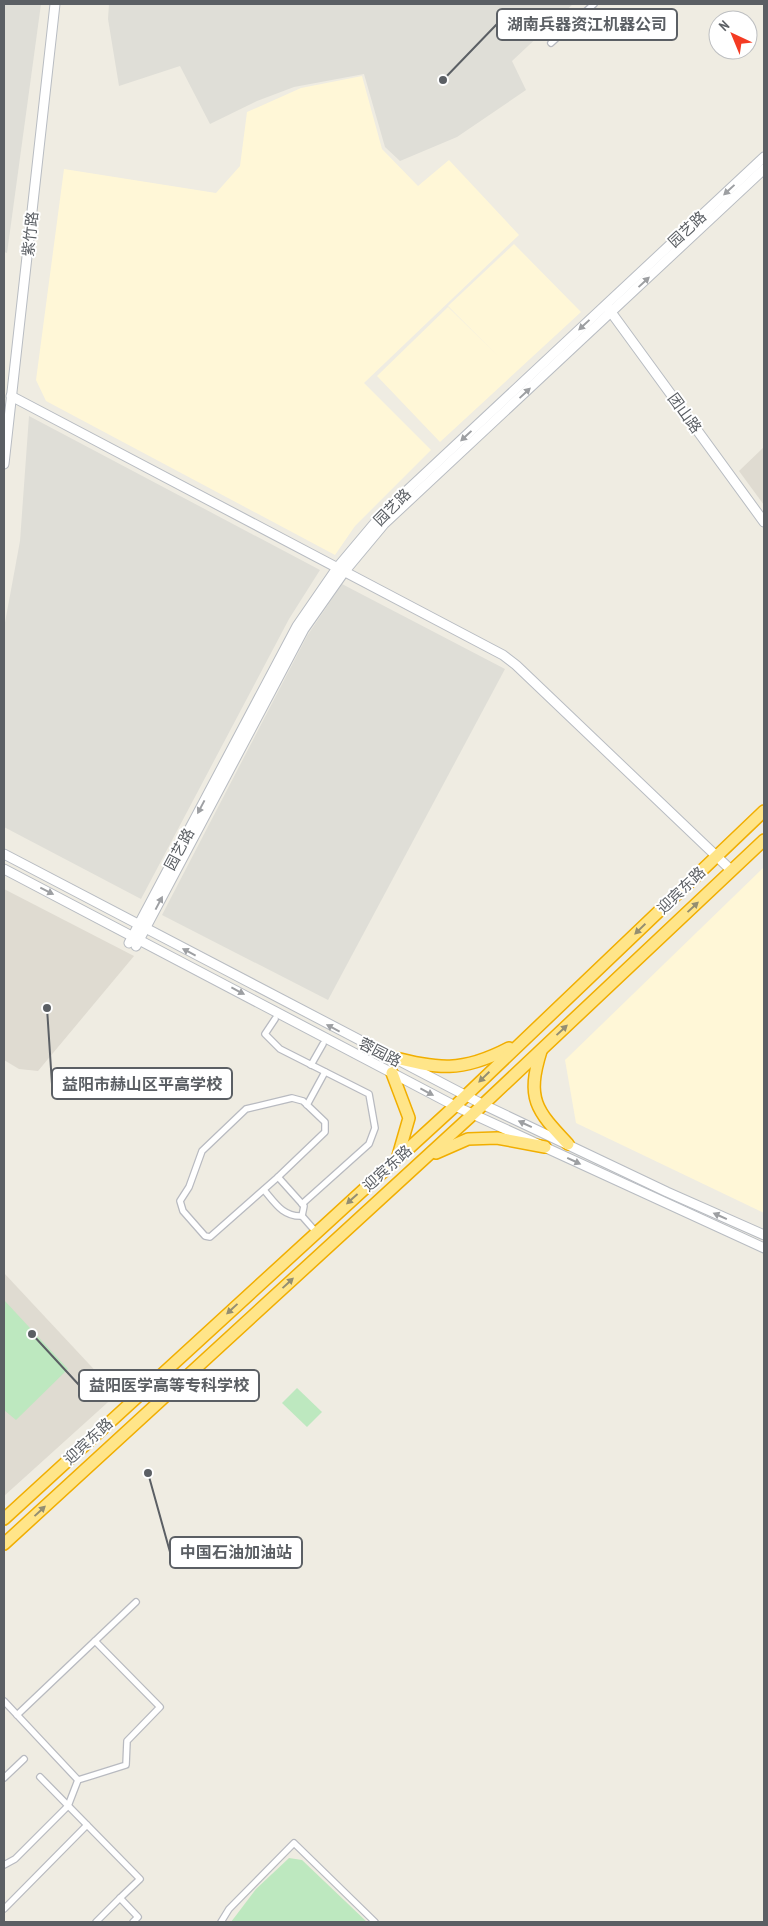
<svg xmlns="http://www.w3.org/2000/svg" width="768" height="1926" viewBox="0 0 768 1926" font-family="'PT Sans Narrow','Noto Sans SC',sans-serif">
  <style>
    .commercial { fill: #fff7d7 }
    .industrial { fill: #dfded7 }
    .education { fill: #dfdbd1 }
    .green { fill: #bde8bf }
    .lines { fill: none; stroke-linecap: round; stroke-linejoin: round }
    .street-casing { stroke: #b8bac0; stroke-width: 8 }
    .secondary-casing { stroke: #b8bcc2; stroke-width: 11 }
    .highway-casing { stroke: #f1ae00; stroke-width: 14 }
    .street { stroke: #fff; stroke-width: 5.5 }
    .secondary { stroke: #fff; stroke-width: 9 }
    .highway { stroke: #ffe589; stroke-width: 11 }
    .oneway { fill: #9d9fa2 }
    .oneway2 { fill: #948e71 }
    .labels { text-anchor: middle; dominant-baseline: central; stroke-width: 4; stroke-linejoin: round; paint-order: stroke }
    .street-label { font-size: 15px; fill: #5b5f64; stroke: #fff }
    .leader { fill: none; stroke: #5b5f64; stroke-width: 2 }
    .callout-dot { fill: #5b5f64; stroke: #fff; stroke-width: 2 }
    .callout { fill: #fff; stroke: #5b5f64; stroke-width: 2 }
    .callout-label { font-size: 16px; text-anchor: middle; font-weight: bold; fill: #5b5f64 }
  </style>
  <rect width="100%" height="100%" fill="#efece2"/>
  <g class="commercial">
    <path d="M362 76 382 149 418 186 449 160 519 235 364 383 431 450 355 526 335 555 46 401 36 380 64 169 216 193 240 166 247 112 301 88Z"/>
    <path d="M514 244 581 312 440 442 377 376 448 307 497 355 448 306Z"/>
    <path d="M764 867V1213L576 1123 565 1060Z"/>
  </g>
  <g class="industrial">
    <path d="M4 4H41L7 253 4 252Z"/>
    <path d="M109 4H573L512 61 526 90 457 137 400 161 385 147 364 74 294 87 257 101 210 124 180 66 119 86 108 19Z"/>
    <path d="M29 416 320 570 289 619 141 899 4 827V628L20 541Z"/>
    <path d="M342 584 505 669 328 1000 162 915 307 636Z"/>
  </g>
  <g class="education">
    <path d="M764 447V505L739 471Z"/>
    <path d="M4 889 134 956 38 1071 19 1069 4 1060Z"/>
    <path d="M4 1273 117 1394 4 1496Z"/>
  </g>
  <g class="green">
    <path d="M4 1300 68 1369 16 1420 4 1410Z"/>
    <path d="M297 1388 322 1412 307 1427 282 1403Z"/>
    <path d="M289 1858 302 1860 367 1922H231L256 1889Z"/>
  </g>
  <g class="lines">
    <g class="street-casing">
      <g id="street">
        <path d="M551 43 594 4"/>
        <path d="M275 1019 265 1034 280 1049 369 1094 375 1128 369 1144 302 1204"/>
        <path d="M311 1065 323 1044"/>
        <path d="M292 1098 303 1101 325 1122V1132L278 1177 210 1237 205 1236 183 1211 180 1201 189 1187 202 1151 246 1109Z"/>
        <path d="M307 1105 325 1072"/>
        <path d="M264 1190C275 1203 283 1217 302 1216L304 1206 278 1177"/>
        <path d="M302 1216 316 1232"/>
        <path d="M4 1701 78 1780 68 1806 15 1859 4 1865"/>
        <path d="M17 1715 136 1602"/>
        <path d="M40 1777 140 1879 120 1898 138 1917 133 1922"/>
        <path d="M4 1778 24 1759"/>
        <path d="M78 1780 126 1765 127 1741 160 1707 95 1641"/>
        <path d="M4 1909 87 1825"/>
        <path d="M96 1922 120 1898"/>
        <path d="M221 1922 229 1909 294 1843 375 1922"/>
      </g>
    </g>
    <g class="secondary-casing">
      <g id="secondary">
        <path d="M608 308 764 522"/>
        <path d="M11 396 503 655 516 665 732 871"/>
        <path d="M4 464 55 4"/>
        <path d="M4 854 482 1104 667 1192 764 1235"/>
        <path d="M4 869 455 1106 764 1248"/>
        <path d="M129 943 297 626 337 568 379 518 399 498 764 157"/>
        <path d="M136 946 304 629 344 572 384 524 764 169"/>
      </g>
    </g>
    <g class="highway-casing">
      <g id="highway">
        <path d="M541 1051C526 1099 536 1110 568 1144"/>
        <path d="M388 1056C439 1069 461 1073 509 1048"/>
        <path d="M392 1073 409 1118 398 1156"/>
        <path d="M436 1153 468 1139 497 1138 545 1147"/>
        <path d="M4 1519 455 1106 764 811"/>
        <path d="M4 1544 472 1115 764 840"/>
      </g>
    </g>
    <use href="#street" class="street"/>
    <use href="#secondary" class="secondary"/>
    <use href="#highway" class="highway"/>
  </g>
  <defs><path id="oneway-solid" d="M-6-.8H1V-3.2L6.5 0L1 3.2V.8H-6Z" transform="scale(1.25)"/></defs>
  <g class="oneway">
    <use href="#oneway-solid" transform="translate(729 190) rotate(137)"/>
    <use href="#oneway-solid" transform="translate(644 282) rotate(-43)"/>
    <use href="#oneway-solid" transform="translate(584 325) rotate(137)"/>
    <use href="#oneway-solid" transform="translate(525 393) rotate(-43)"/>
    <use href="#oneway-solid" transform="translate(466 436) rotate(137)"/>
    <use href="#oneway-solid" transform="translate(201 807) rotate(118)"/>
    <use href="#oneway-solid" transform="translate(47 891) rotate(27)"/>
    <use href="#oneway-solid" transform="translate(159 903) rotate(-62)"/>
    <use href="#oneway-solid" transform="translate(189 952) rotate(-152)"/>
    <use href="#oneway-solid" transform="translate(238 991) rotate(28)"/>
    <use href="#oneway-solid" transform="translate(333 1028) rotate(-152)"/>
    <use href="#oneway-solid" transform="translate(427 1092) rotate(28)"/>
    <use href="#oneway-solid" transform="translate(525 1124) rotate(-155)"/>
    <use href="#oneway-solid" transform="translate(574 1161) rotate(25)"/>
    <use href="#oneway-solid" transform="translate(720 1216) rotate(-156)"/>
  </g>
  <g class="oneway2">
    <use href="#oneway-solid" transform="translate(693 907) rotate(-43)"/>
    <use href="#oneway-solid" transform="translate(640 929) rotate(136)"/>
    <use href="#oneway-solid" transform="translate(562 1030) rotate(-43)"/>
    <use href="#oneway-solid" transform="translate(484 1077) rotate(136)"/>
    <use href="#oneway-solid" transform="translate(352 1199) rotate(138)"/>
    <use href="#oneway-solid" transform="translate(288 1283) rotate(-43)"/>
    <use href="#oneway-solid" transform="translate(232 1309) rotate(137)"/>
    <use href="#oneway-solid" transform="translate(40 1511) rotate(-43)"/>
  </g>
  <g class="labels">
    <g class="street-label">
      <text transform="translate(687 229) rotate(-43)">园艺路</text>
      <text transform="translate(30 234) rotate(-84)">紫竹路</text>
      <text transform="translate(685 413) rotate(54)">团山路</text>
      <text transform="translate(392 507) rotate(-45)">园艺路</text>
      <text transform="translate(179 849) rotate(-62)">园艺路</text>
      <text transform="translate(681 890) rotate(-44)">迎宾东路</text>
      <text transform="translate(380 1052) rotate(27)">蓉园路</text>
      <text transform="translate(387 1168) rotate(-42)">迎宾东路</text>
      <text transform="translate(88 1441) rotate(-43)">迎宾东路</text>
    </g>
  </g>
  <path class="leader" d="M443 80L497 24M47 1008L52 1084M32 1334L79 1385M148 1473L170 1552"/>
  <g class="callout-dot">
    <circle cx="443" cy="80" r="5"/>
    <circle cx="47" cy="1008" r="5"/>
    <circle cx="32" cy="1334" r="5"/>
    <circle cx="148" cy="1473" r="5"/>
  </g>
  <g class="callout">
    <rect x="497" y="9" width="180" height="31" rx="5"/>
    <rect x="52" y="1068" width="180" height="31" rx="5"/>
    <rect x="79" y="1370" width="180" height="31" rx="5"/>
    <rect x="170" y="1537" width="132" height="31" rx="5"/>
  </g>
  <g class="callout-label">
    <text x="587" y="30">湖南兵器资江机器公司</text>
    <text x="142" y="1090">益阳市赫山区平高学校</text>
    <text x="169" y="1391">益阳医学高等专科学校</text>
    <text x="236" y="1558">中国石油加油站</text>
  </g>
  <rect width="768" height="1926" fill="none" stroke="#5b5f64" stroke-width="10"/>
  <g transform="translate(733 35) rotate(316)"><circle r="24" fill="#ffffff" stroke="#bdbfc1"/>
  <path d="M0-4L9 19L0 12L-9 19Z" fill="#f43b23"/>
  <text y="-8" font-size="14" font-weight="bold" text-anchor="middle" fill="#5b5f64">N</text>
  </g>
</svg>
